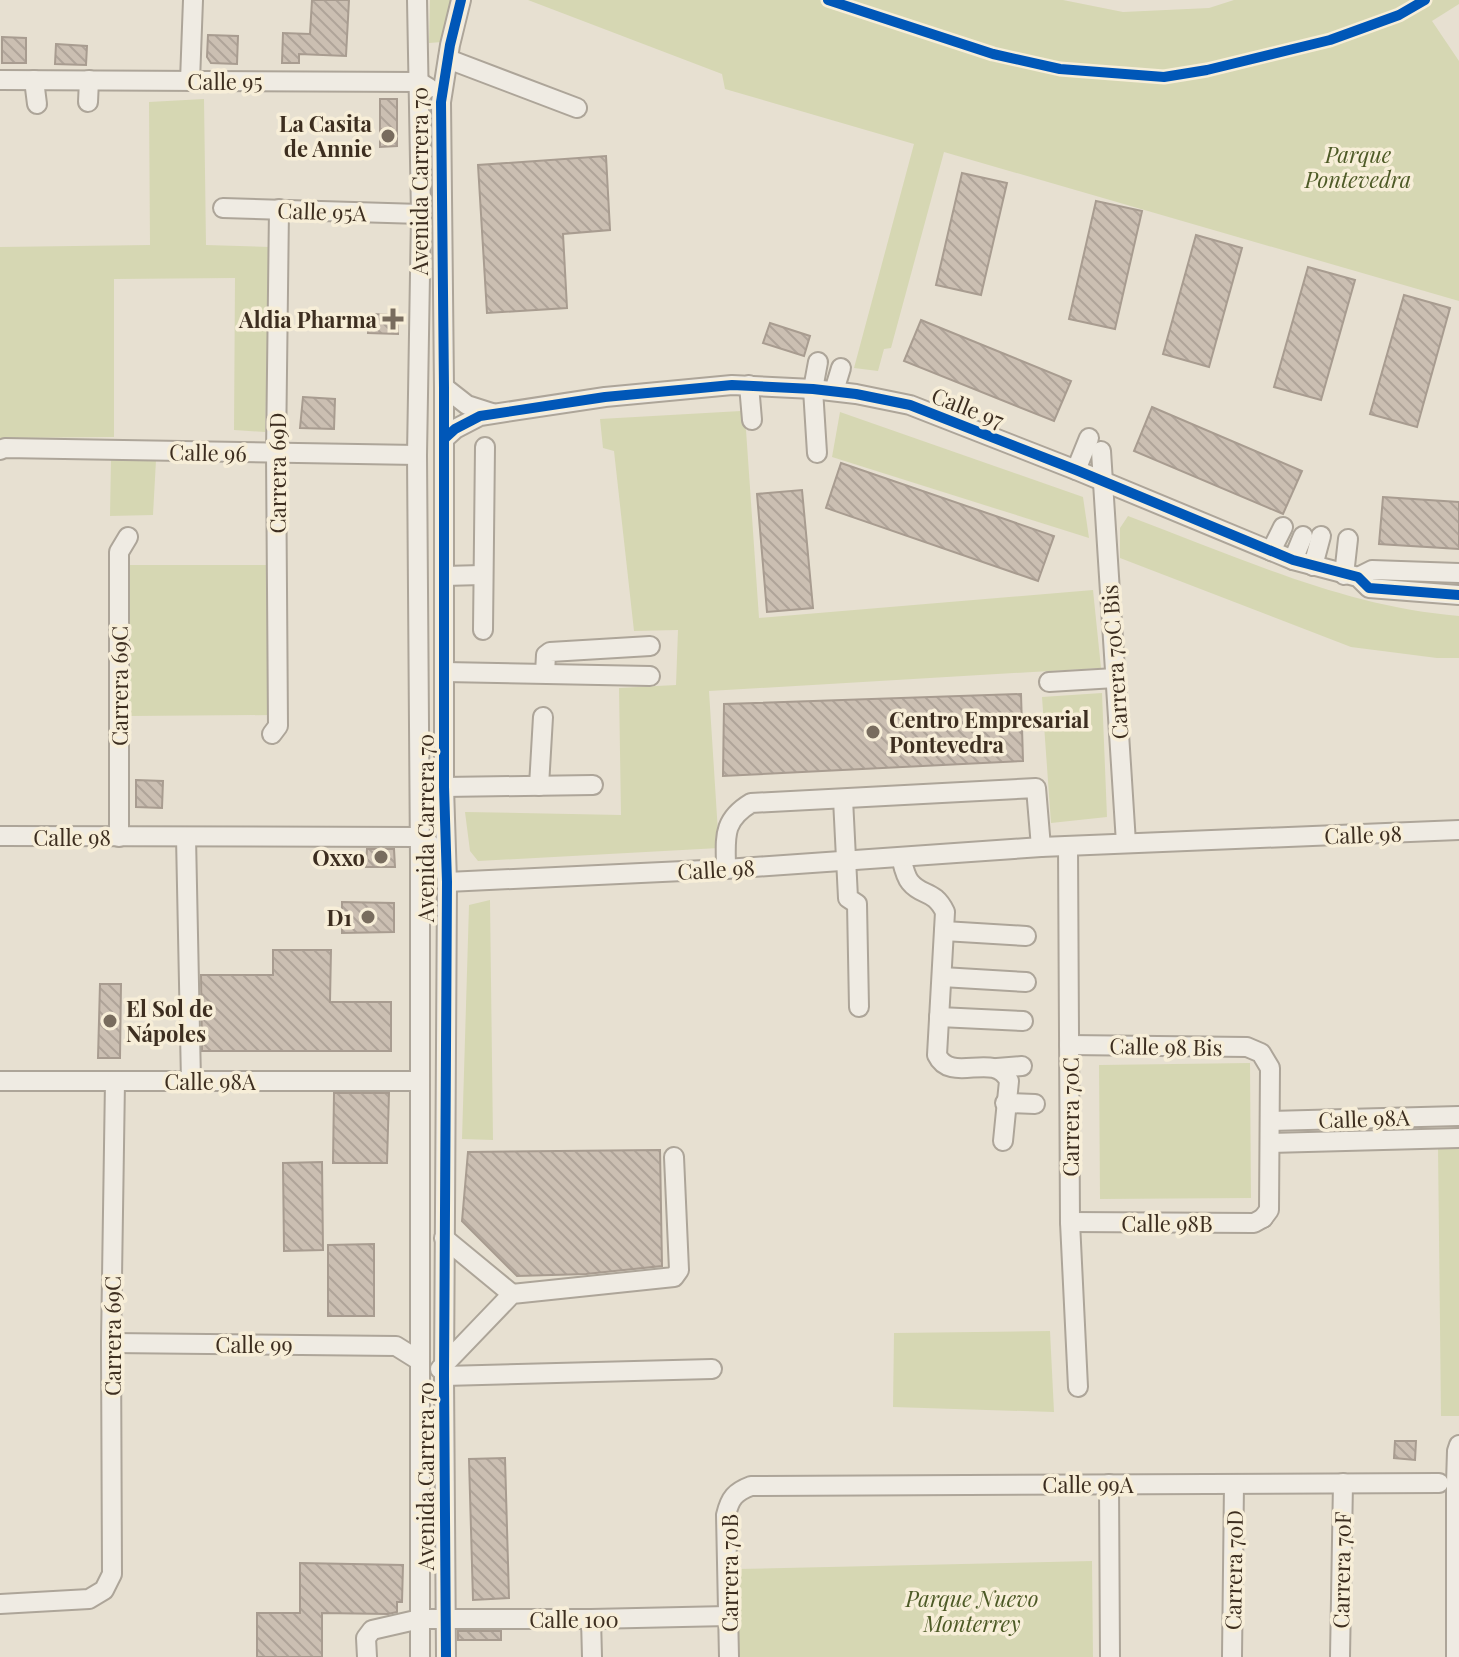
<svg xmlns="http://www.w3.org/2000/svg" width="1459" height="1657" viewBox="0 0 1459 1657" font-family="'Playfair Display',serif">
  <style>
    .green { fill: #d6d7b3 }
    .building { fill: url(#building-back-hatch); stroke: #a89c90; stroke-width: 2 }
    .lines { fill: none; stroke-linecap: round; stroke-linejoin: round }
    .minor-casing { stroke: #ada599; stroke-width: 22 }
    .minor { stroke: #efebe3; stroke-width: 18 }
    .cycleway-casing { stroke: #f7eed8; stroke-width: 15 }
    .cycleway { stroke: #0057b8; stroke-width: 10 }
    .poi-dot { fill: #786c5e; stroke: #f7eed8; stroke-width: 3 }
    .labels { text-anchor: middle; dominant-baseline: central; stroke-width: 7; stroke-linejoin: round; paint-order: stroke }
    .street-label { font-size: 22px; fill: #3d2e20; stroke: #f7eed8 }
    .poi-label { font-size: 22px; font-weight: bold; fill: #3d2e20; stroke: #f7eed8; text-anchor: end }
    .park-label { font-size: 22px; font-style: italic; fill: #4d5a26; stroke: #f7eed8 }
  </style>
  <defs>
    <pattern id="building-back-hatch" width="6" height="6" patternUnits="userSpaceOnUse" patternTransform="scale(2)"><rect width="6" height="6" fill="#cbbfb2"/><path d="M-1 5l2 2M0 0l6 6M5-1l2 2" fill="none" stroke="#afa499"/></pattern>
  </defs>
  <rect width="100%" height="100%" fill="#e7e0d1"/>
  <g class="green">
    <path d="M430 0H452L442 42 429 43Z"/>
    <path d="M528 0H1063L1123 12 1209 8 1234 0H1459V4L1432 21 1459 61V301L944 152 891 348 884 349 878 371 854 368 914 144 725 89 722 74Z"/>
    <path d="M204 99 206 245 270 247 265 432 234 430 235 278 114 279V437L0 438V247L150 245 149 102Z"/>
    <path d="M741 411 746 430 759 618 1093 590 1101 668 709 691 719 848 478 861 470 851 465 812 621 815 619 688 676 685 678 630 634 631 614 451 603 448 600 419Z"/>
    <path d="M840 412 1083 497 1089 538 832 457Z"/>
    <path d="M111 459 156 460 153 515 110 516Z"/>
    <path d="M1128 516C1236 556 1343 607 1459 616V658H1437L1351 647 1120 558V528Z"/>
    <path d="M130 565H273V715L130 716Z"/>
    <path d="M1102 693 1107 817 1051 823 1042 697Z"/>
    <path d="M490 900 493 1140 462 1139 469 905Z"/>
    <path d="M1250 1063 1251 1198 1100 1199 1099 1065Z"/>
    <path d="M1459 1147V1416H1441L1438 1148Z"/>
    <path d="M1050 1331 1054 1412 893 1407 894 1333Z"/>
    <path d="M1092 1561 1093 1657H738L737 1569Z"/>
  </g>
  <g class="building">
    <path d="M312 0H349L346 56 299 54V63H282L283 33 310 34Z"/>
    <path d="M208 35 238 36 237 64 211 63 207 57Z"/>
    <path d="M2 37 26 38V63H2Z"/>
    <path d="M56 44 87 46 86 65 55 64Z"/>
    <path d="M380 99H397V146L380 147Z"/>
    <path d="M606 156 610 230 563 234 567 308 487 313 478 165Z"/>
    <path d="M962 173 1007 183 981 295 936 285Z"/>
    <path d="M1096 201 1142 211 1115 329 1069 319Z"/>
    <path d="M1196 235 1242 248 1209 367 1163 354Z"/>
    <path d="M1308 267 1355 280 1321 400 1274 387Z"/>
    <path d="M1404 295 1450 308 1417 427 1370 414Z"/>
    <path d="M369 314 398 315V334L368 333Z"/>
    <path d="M921 320 1071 381 1054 421 904 361Z"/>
    <path d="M770 323 810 336 804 356 763 343Z"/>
    <path d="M303 397 335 399 334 429 300 428Z"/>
    <path d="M1152 407 1302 471 1283 514 1134 451Z"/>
    <path d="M841 463 1054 536 1038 581 826 508Z"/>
    <path d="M802 490 813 608 767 612 757 494Z"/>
    <path d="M1383 497 1459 502V549L1379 544Z"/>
    <path d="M1021 694 1023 761 723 776 724 704Z"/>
    <path d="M136 780 163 781 162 808 136 807Z"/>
    <path d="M367 849H394L395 867H366Z"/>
    <path d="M342 902 394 903V932L342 933Z"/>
    <path d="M273 950H331L330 1002H391V1051H202L201 975H273Z"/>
    <path d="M100 984H121L120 1058H98Z"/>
    <path d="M334 1093H389L387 1163H333Z"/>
    <path d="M660 1150 662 1266 586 1274 517 1276 462 1221 468 1152Z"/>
    <path d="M322 1162 323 1250 284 1251 283 1163Z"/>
    <path d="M374 1244V1316H328V1245Z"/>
    <path d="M1395 1441H1416L1415 1460 1394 1458Z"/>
    <path d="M505 1458 509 1598 473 1600 469 1459Z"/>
    <path d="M300 1563 403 1565 402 1602H397V1612L388 1614 322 1613V1657H257V1613H300Z"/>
    <rect x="458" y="1631" width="43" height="9"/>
  </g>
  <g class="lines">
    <g class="minor-casing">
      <g id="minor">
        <path d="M417 0 421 214 417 455 420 861V1657"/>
        <path d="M448 59 577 108"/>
        <path d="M0 80 419 82 429 88"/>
        <path d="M34 80 37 104"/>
        <path d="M190 81 193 0"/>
        <path d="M88 102 89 80"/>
        <path d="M223 208 421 214"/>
        <path d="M749 385 752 420"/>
        <path d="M444 387 467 405 492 413"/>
        <path d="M834 391 841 368"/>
        <path d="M444 439 455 429 480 416 605 397 732 385 813 389 856 394 910 405 1076 470 1293 560 1358 577 1369 588 1459 595"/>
        <path d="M0 450 5 448 417 455"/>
        <path d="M1101 451 1126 843"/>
        <path d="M817 453 813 389 818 362"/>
        <path d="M1076 470 1089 438"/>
        <path d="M1271 551 1283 527"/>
        <path d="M1293 560 1303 536"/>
        <path d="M1313 566 1321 536"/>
        <path d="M1344 575 1348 539"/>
        <path d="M444 576 482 575"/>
        <path d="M1358 577 1372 570 1459 573"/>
        <path d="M483 630 485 447"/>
        <path d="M445 672 650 676"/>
        <path d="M545 673 546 655 550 652 650 646"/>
        <path d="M1049 682 1115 678"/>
        <path d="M272 734 278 726 276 453 279 209"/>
        <path d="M539 786 543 717"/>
        <path d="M444 787 593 785"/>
        <path d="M843 799 848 898 857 904 859 1007"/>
        <path d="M0 836 419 837C435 844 436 854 442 870"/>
        <path d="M119 837V552L128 537"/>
        <path d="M186 837 191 1081"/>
        <path d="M1068 846 1070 1222 1078 1387"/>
        <path d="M901 857C903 865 905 876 910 882 922 897 934 889 945 912L937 1055C951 1085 995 1050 1009 1081L1003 1141"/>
        <path d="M726 869C726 839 721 821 751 803L1036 788 1041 847"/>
        <path d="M447 882 726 869 1041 847 1459 830"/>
        <path d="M944 931 1026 936"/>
        <path d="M942 977 1026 982"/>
        <path d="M939 1017 1023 1021"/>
        <path d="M1069 1045 1247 1047 1261 1053 1270 1068 1269 1210 1263 1218"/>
        <path d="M997 1068 1022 1066"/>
        <path d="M0 1081H420"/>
        <path d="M1005 1103 1035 1104"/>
        <path d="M1270 1121 1459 1116"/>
        <path d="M1270 1143 1459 1138"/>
        <path d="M1070 1222 1254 1223 1263 1218"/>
        <path d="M444 1238 512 1294"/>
        <path d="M111 1343 396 1346 420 1361"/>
        <path d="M440 1369 512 1294 674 1277 679 1270 674 1157"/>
        <path d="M444 1376 712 1369"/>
        <path d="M1109 1484 1110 1657"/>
        <path d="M0 1604 89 1599 104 1590 112 1574 111 1343 115 1081"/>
        <path d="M591 1619 592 1657"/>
        <path d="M367 1657 366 1638 372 1630 420 1619H591L728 1616"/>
        <path d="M446 1657 444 1376 447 882 444 787V387L441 102 450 45 461 0"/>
        <path d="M729 1657 726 1515C730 1498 735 1492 751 1486L1439 1483"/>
        <path d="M1232 1657 1234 1484"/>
        <path d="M1340 1657 1343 1483"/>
        <path d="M1456 1657V1483L1457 1451 1459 1445"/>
      </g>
    </g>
    <use href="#minor" class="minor"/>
    <g class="cycleway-casing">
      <g id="cycleway">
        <path d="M828 0 993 54 1060 69 1164 77 1207 70 1330 40 1399 15 1425 0"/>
        <path d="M444 439 455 429 480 416 605 397 732 385 813 389 856 394 910 405 1076 470 1293 560 1358 577 1369 588 1459 595"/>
        <path d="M446 1657 444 1376 447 882 444 787V387L441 102 450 45 461 0"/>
      </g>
    </g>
    <use href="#cycleway" class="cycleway"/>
  </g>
  <g class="poi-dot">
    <circle cx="388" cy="136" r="8"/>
    <path d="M389 307h8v8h8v8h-8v8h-8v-8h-8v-8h8z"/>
    <circle cx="873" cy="732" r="8"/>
    <circle cx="381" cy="857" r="8"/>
    <circle cx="368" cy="917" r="8"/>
    <circle cx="110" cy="1021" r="8"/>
  </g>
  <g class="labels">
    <g class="street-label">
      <text x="225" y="81">Calle 95</text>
      <text transform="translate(419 181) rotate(-90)">Avenida Carrera 70</text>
      <text transform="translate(322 211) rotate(2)">Calle 95A</text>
      <text transform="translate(968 407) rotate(21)">Calle 97</text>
      <text transform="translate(208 452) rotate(1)">Calle 96</text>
      <text transform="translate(277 473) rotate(-90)">Carrera 69D</text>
      <text transform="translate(1114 662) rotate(-94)">Carrera 70C Bis</text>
      <text transform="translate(119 686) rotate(-90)">Carrera 69C</text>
      <text transform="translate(425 828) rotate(-90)">Avenida Carrera 70</text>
      <text transform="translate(1363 834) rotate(-2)">Calle 98</text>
      <text x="72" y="837">Calle 98</text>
      <text transform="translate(716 869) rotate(-3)">Calle 98</text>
      <text transform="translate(1166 1046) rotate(1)">Calle 98 Bis</text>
      <text x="210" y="1081">Calle 98A</text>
      <text transform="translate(1070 1117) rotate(-90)">Carrera 70C</text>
      <text transform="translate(1364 1118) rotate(-2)">Calle 98A</text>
      <text x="1167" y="1223">Calle 98B</text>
      <text transform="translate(112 1336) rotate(-90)">Carrera 69C</text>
      <text x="254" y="1344">Calle 99</text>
      <text transform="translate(425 1476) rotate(-90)">Avenida Carrera 70</text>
      <text x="1088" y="1484">Calle 99A</text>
      <text transform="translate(1233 1570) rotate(-89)">Carrera 70D</text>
      <text transform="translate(1341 1570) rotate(-89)">Carrera 70F</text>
      <text transform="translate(729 1573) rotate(-90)">Carrera 70B</text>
      <text x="574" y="1619">Calle 100</text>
    </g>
    <g class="poi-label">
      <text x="372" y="123">La Casita<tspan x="372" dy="25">de Annie</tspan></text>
      <text x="377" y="319">Aldia Pharma</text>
      <text x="889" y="719" text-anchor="start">Centro Empresarial<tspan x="889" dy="25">Pontevedra</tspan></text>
      <text x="365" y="857">Oxxo</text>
      <text x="352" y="917">D1</text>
      <text x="126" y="1008" text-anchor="start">El Sol de<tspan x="126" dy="25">Nápoles</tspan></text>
    </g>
    <g class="park-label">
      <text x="1358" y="154">Parque<tspan x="1358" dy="25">Pontevedra</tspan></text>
      <text x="972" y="1598">Parque Nuevo<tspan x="972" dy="25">Monterrey</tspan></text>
    </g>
  </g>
</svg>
